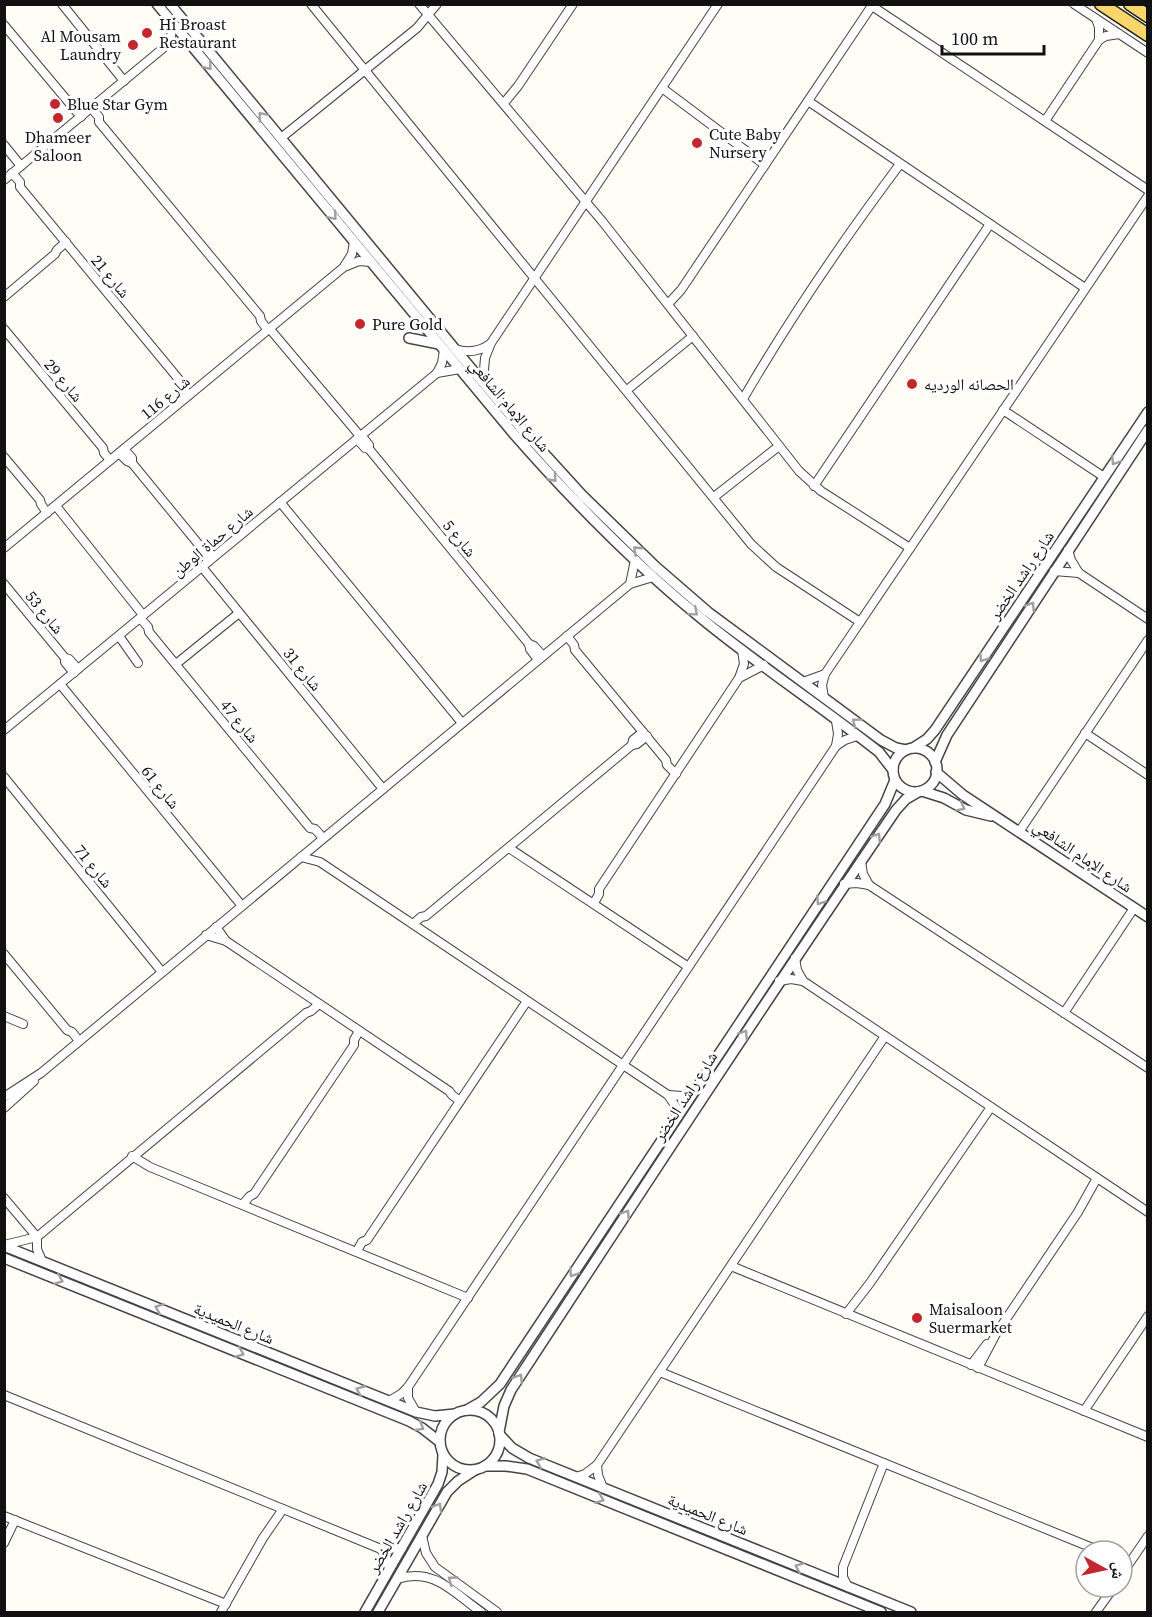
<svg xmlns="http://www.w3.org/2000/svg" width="1152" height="1617" viewBox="0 0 1152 1617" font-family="'Source Serif 4','Noto Naskh Arabic',serif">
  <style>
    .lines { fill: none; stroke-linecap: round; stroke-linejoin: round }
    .minor-casing { stroke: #444; stroke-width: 10 }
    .tertiary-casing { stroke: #444; stroke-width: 12 }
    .primary-casing { stroke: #222; stroke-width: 15 }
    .minor { stroke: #fff; stroke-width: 8 }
    .tertiary { stroke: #fff; stroke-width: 9 }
    .primary { stroke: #f9d66b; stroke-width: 12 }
    .oneway { stroke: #a0a0a0 }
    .poi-dot { fill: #c4262e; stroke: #fff; stroke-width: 2 }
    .labels { text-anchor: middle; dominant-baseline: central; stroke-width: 6; stroke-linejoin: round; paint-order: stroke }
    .poi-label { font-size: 16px; fill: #111; stroke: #fff; text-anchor: start }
    .street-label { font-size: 16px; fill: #111; stroke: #fff }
  </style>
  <rect width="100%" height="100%" fill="#fffdf5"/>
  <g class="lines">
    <g class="minor-casing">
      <g id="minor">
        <path d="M62 4 124 81"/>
        <path d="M311 4 751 544 776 567 860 622"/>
        <path d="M419 4 602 221 799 471 821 491 910 548"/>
        <path d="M1074 4 1148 53"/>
        <path d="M872 6 1148 190"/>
        <path d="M1096 19 1099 27V40"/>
        <path d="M4 25 81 117"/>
        <path d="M167 45 176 43 192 46"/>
        <path d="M662 88 765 165"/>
        <path d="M808 101 1085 288"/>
        <path d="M504 103 518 86 573 4"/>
        <path d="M91 108 99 117V122L260 316 261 321 267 329"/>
        <path d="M1045 121 1099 40 1106 36 1119 34"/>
        <path d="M281 138 417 28 437 4"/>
        <path d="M4 145 21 166"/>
        <path d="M12 173 20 182V187L181 382 182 387 189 395"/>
        <path d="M4 180 167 45 171 36 173 23"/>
        <path d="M345 265 352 254 354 241"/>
        <path d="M4 297 55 254 57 250 66 242"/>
        <path d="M668 304 681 290 873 4"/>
        <path d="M269 328 360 436"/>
        <path d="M4 329 103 448 104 453 110 460"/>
        <path d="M455 349C468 353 479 352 490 344"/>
        <path d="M437 373 460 369"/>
        <path d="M483 382 485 358 491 343 718 4"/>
        <path d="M627 390 693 336"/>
        <path d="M743 399C790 318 844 239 900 164"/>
        <path d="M1003 410 1104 477"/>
        <path d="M361 435 369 445V449L529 644 530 649 538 660"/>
        <path d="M357 439 365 448 369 449"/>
        <path d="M124 449 132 458V463L200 546 201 551 209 561"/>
        <path d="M119 453 127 461 132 463"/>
        <path d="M4 457 40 500 41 504 47 513"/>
        <path d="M814 486 990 224"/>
        <path d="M714 497 779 446"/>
        <path d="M280 502 462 723"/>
        <path d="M56 506 143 615"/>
        <path d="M200 546 206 548 213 557"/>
        <path d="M4 548 344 267 359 261 371 262"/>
        <path d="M1068 550 1071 560 1079 573 1148 619"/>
        <path d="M202 567 383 789"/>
        <path d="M1054 571 1079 573"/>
        <path d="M4 584 65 658V662L74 673"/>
        <path d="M630 584 635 560"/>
        <path d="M140 618 148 627 149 632 310 828 315 829 323 838"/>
        <path d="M119 636 138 663"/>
        <path d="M567 636 574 645 575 650 666 760 667 765 676 774"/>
        <path d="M529 644 534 646 543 656"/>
        <path d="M65 658 69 659 78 669"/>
        <path d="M176 664 239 613"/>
        <path d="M741 677 764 665"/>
        <path d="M803 682 825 674"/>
        <path d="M60 684 242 906"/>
        <path d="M824 698 822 685 825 674 1148 196"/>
        <path d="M4 730 437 373 442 363 444 350"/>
        <path d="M1085 733 1148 775"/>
        <path d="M632 745 633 740 643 732"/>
        <path d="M836 746 845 740 857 736"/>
        <path d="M4 777 162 972"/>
        <path d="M1019 832 1148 640"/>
        <path d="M509 848 687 966"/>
        <path d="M301 857 320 862 668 1095 676 1107 678 1116"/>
        <path d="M861 861 863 874 869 885"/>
        <path d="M844 884 857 883 869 885 1148 1068"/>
        <path d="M594 903 599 894V889L739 678 744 664 742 650"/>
        <path d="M413 924 421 917 426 916 632 745 637 744 647 736"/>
        <path d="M216 927 226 941"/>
        <path d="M206 935 226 941 449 1091 452 1095 460 1101"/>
        <path d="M4 954 67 1030 72 1032 79 1041"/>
        <path d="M795 958 797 970 803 981 1148 1212"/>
        <path d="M779 981 791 979 803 981"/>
        <path d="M1064 1013 1134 908"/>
        <path d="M4 1016 23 1024"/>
        <path d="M668 1095 682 1096 692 1094"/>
        <path d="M4 1097 41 1073 630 584 653 577"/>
        <path d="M4 1108 34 1081"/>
        <path d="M132 1156 150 1167 468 1298"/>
        <path d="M4 1198 37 1237V1249L42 1261"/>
        <path d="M243 1204 250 1196 254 1194 354 1045V1040L359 1031"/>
        <path d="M4 1245 37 1237 306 1013 311 1011 319 1004"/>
        <path d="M357 1251 362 1242 367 1240 527 1001"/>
        <path d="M731 1266 1148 1437"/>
        <path d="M846 1314 870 1283 991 1107"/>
        <path d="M971 1365 987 1344"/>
        <path d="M978 1368 996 1334 1078 1212 1097 1178"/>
        <path d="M660 1372 1100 1551"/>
        <path d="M408 1387V1398L416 1412"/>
        <path d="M4 1395 381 1549 402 1548"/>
        <path d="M389 1401 401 1394 408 1387 836 746 838 734 836 721"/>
        <path d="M1084 1411 1148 1316"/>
        <path d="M597 1465 598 1475 603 1488"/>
        <path d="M576 1477 585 1474 597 1465 885 1036"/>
        <path d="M4 1516 226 1604"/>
        <path d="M422 1536 426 1553 435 1567 497 1612"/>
        <path d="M4 1543 15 1520"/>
        <path d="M381 1549 387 1559 389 1570"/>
        <path d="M1122 1574 1148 1536"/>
        <path d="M397 1579C434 1567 454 1593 481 1612"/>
        <path d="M848 1587 843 1577V1567L884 1463"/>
        <path d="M221 1612 263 1538 283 1509"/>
        <path d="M1096 1612 1114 1587"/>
      </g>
    </g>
    <g class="tertiary-casing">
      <g id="tertiary">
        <path d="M157 4 513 433C571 499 632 562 701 618 758 665 821 706 879 752L893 770"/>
        <path d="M170 4 455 349 521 428 582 495 656 567 708 612 881 740 896 748 906 750"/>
        <path d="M409 338 439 344"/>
        <path d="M913 748 927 739 935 730 1148 412"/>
        <circle cx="915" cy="770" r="22"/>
        <path d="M935 762 947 735 1148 430"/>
        <path d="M936 772 963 795 1148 917"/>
        <path d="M922 791 944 798 966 810 991 816"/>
        <path d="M4 1246 416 1412 435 1416 455 1414"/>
        <path d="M4 1258 409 1421 422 1428 440 1442"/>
        <circle cx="470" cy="1440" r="30"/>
        <path d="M467 1410 481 1402 500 1384 885 804 895 780"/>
        <path d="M499 1432 504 1406 511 1390C638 1196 765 1002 896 810L906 799 918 792"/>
        <path d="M499 1434 512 1448 529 1458 911 1612"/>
        <path d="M485 1466H506L527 1469 881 1612"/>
        <path d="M365 1612 438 1484 442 1472 443 1455"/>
        <path d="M378 1612 447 1492 458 1481 475 1470"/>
      </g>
    </g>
    <g class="primary-casing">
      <g id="primary">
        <path d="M1101 4 1148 35"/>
        <path d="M1130 4 1148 16"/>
      </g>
    </g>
    <use href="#minor" class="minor"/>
    <use href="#tertiary" class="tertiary"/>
    <use href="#primary" class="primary"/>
  </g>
  <defs><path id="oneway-chevron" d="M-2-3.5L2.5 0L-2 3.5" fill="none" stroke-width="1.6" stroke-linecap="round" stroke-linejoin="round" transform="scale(1.5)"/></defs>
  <g class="oneway">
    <use href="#oneway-chevron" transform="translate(208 66) rotate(51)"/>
    <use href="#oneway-chevron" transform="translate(262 116) rotate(-130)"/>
    <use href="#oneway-chevron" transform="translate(333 216) rotate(50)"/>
    <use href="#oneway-chevron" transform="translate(1115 461) rotate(124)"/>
    <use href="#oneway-chevron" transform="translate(553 478) rotate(48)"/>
    <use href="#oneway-chevron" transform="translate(637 550) rotate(-137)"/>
    <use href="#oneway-chevron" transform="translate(1031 606) rotate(-57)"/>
    <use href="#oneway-chevron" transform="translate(694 612) rotate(40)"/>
    <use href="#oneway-chevron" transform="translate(983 658) rotate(124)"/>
    <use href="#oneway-chevron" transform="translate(856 722) rotate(-143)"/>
    <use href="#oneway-chevron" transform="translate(961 807) rotate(27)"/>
    <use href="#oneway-chevron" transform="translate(877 837) rotate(-56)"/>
    <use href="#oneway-chevron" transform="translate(820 901) rotate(124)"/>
    <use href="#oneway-chevron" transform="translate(744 1034) rotate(-57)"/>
    <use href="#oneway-chevron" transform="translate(626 1214) rotate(-57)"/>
    <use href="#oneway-chevron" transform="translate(573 1273) rotate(124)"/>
    <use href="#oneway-chevron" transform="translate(59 1280) rotate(22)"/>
    <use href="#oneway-chevron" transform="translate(159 1308) rotate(-158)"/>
    <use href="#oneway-chevron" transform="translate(240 1353) rotate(22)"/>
    <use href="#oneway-chevron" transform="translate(519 1378) rotate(-57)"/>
    <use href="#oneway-chevron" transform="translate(360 1390) rotate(-158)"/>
    <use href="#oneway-chevron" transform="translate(420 1427) rotate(30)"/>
    <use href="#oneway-chevron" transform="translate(540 1462) rotate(-158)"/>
    <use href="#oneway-chevron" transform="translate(600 1499) rotate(22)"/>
    <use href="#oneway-chevron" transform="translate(438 1507) rotate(-60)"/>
    <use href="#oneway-chevron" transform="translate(799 1567) rotate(-158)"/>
    <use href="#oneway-chevron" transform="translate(452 1580) rotate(-144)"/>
  </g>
  <g class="poi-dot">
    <circle cx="147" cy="33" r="6"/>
    <circle cx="133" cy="45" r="6"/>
    <circle cx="55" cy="104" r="6"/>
    <circle cx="58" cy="118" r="6"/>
    <circle cx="697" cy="143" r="6"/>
    <circle cx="360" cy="324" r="6"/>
    <circle cx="912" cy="384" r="6"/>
    <circle cx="917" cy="1318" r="6"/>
  </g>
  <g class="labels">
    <g class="poi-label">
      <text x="159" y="24">Hi Broast<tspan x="159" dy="18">Restaurant</tspan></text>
      <text x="121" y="36" text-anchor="end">Al Mousam<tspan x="121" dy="18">Laundry</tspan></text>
      <text x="67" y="104">Blue Star Gym</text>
      <text x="709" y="134">Cute Baby<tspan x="709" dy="18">Nursery</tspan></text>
      <text x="58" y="137" text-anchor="middle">Dhameer<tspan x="58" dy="18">Saloon</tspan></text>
      <text x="372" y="324">Pure Gold</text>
      <text x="924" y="384">الحصانه الورديه</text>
      <text x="929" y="1309">Maisaloon<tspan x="929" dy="18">Suermarket</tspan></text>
    </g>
    <g class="street-label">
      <text transform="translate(111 276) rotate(50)">شارع 21</text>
      <text transform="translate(64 380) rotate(50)">شارع 29</text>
      <text transform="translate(165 397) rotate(-40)">شارع 116</text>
      <text transform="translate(510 405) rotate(50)">شارع الإمام الشافعي</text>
      <text transform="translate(460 538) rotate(51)">شارع 5</text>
      <text transform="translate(212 541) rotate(-40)">شارع حماة الوطن</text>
      <text transform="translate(1021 575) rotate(-56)">شارع راشد الخضر</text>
      <text transform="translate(45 612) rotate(51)">شارع 53</text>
      <text transform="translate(303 669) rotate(51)">شارع 31</text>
      <text transform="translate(240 721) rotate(51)">شارع 47</text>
      <text transform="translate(161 787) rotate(51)">شارع 61</text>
      <text transform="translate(1083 856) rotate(34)">شارع الإمام الشافعي</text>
      <text transform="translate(94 866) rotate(51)">شارع 71</text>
      <text transform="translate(685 1096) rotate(-57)">شارع راشد الخضر</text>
      <text transform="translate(234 1323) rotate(22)">شارع الحميدية</text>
      <text transform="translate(708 1514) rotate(22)">شارع الحميدية</text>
      <text transform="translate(397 1527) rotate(-60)">شارع راشد الخضر</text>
    </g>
  </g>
  <rect width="1152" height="1617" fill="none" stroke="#111111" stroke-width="12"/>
  <g transform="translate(1104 1569) rotate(98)"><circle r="28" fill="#ffffff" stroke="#a0a0a0" stroke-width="1.5"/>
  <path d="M0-4.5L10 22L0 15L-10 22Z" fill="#c4262e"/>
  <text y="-9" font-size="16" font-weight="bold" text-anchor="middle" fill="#111111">ش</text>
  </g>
  <path d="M942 45v9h102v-9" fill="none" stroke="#111111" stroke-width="3"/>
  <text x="951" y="45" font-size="18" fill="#111111" stroke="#ffffff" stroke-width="4.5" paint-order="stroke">100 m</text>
</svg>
